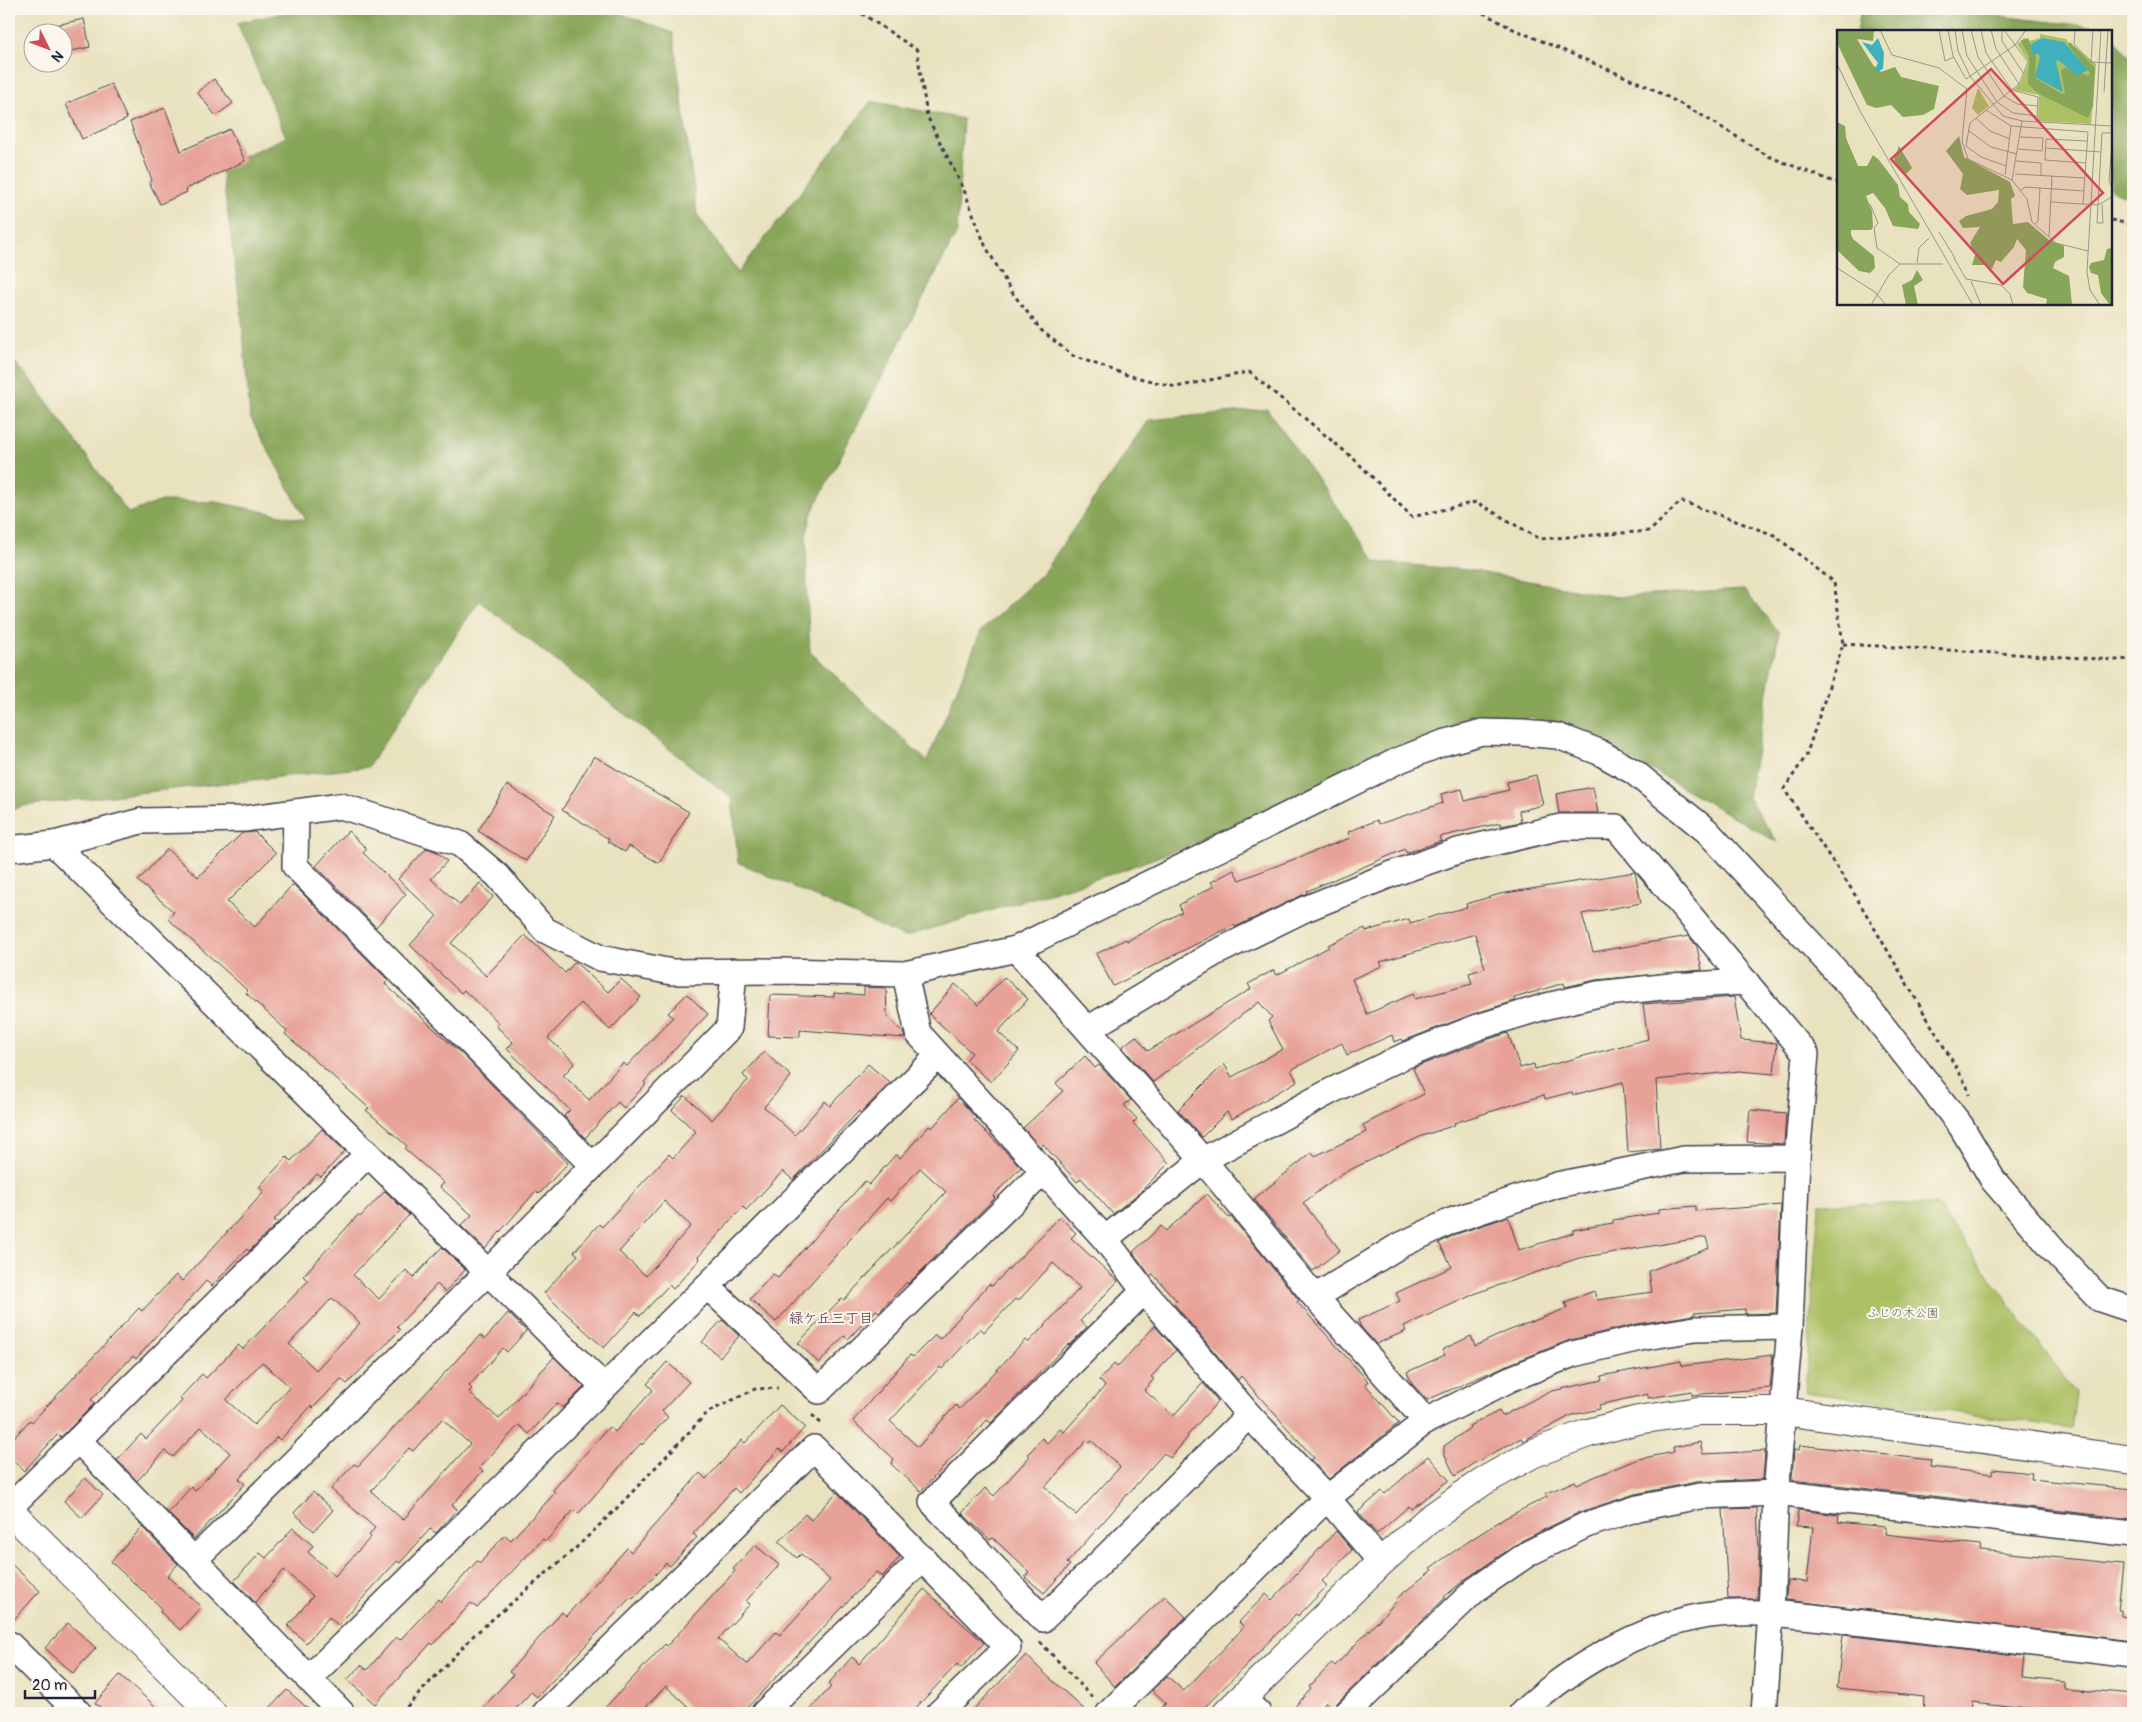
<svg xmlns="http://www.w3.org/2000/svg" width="2142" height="1722" viewBox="0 0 2142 1722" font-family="Pangolin,'Klee One',sans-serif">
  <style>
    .green { fill: #abbf63; stroke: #66704f }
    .forest { fill: #88a659; stroke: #55644a }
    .building { fill: #e7a197; fill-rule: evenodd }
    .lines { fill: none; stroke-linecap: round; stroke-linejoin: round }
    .minor-casing { stroke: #403f4f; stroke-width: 28 }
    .tertiary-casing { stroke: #403f4f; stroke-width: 30 }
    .path { stroke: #403f4f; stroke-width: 3; stroke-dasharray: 4 4; stroke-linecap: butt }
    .minor { stroke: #fff; stroke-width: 25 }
    .tertiary { stroke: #fff; stroke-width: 28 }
    .labels { text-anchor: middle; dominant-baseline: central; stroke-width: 4; stroke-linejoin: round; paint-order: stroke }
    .park-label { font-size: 12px; fill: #525949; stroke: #fbf7ec }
    .neighbourhood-label { font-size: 14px; font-weight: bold; fill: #674e5b; stroke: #fbf7ec }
    .inset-road { fill: none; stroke: #99958a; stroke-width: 1 }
    .view { fill: #d1495b; fill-opacity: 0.15; stroke: #d1495b; stroke-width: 2.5 }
    .inset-edge { fill: none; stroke: #22223b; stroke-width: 2.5 }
  </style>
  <rect width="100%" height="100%" fill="#fbf7ec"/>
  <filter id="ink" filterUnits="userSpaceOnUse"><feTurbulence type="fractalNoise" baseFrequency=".02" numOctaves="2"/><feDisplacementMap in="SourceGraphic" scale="10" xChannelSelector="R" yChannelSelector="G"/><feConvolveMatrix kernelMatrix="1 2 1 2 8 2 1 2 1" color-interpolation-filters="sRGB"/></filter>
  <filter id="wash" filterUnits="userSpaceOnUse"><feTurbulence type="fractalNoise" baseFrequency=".0096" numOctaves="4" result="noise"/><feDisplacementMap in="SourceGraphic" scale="20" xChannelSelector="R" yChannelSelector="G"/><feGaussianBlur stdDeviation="1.12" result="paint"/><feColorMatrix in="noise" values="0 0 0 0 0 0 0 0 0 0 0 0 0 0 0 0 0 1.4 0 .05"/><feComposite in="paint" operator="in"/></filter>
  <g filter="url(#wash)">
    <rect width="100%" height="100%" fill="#e9e2bf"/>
    <path class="green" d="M1819 1204H1936L2076 1394 2071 1428 1805 1392Z"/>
    <g class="forest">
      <path d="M301 9H616L622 14 673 33 697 214 738 273 871 101 963 119 957 232 812 512 806 535 807 596 810 652 927 761 981 631 1043 573 1149 420 1267 409 1376 562 1468 570 1617 597 1744 590 1779 632 1748 798 1777 842 1645 766 1531 717 1115 873 904 937 738 862 732 798 479 601 368 767 23 806 9 811V356L32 381 128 513 162 501 216 502 306 520 250 417 241 309 221 166 286 137 237 23Z"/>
      <path d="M1861 9H1934L2106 28 2108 31H1857Z"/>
      <path d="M2111 34 2133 61V195L2124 196 2111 190Z"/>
    </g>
    <g id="blocks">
      <g class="building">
        <path d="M84 19 90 47 62 53V32H33V30Z"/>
        <path d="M214 79 233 103 216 116 197 92Z"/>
        <path d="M111 84 127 119 82 139 66 104Z"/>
        <path d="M165 108 181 151 230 129 245 161 186 189 187 192 160 204 149 182 152 180 130 122Z"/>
        <path d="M594 756 689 812 659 863 629 846 625 852 607 841 609 839 562 810Z"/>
        <path d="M1536 775 1543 805 1519 811 1521 822 1501 826 1500 823 1439 837 1441 841 1406 853 1405 849 1307 891V893L1235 927 1234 925 1113 986 1096 954 1126 939 1127 941 1182 912 1179 905 1214 886 1211 882 1234 870 1239 880 1350 838 1348 832 1377 820 1379 824 1443 803 1441 794 1462 789 1465 801 1509 790 1507 782Z"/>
        <path d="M507 785 555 815 526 861 478 831Z"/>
        <path d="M1593 787 1598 813H1559L1556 794Z"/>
        <path d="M348 831 367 849 363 853 406 894 376 927 316 866Z"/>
        <path d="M255 832 276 853 227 902 255 927 292 885 296 887 388 980 385 984 466 1058 568 1163 539 1194 536 1191 485 1249 461 1226 472 1215 440 1187 444 1183 405 1149 407 1146 366 1110 369 1108 285 1034 287 1031 246 993 248 991 168 919 174 912 138 881 167 849 198 877 242 833Z"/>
        <path d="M427 848 437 852 447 861 431 879 460 905 480 883 493 897 451 943 486 976 525 935 565 973 575 962 608 992 621 979 641 997 610 1030 581 1003 548 1038 575 1063 563 1075 589 1100 623 1063 627 1066 673 1017 668 1013 687 994 708 1014 644 1082 646 1084 624 1108 618 1102 585 1138 564 1116 570 1110 507 1049 513 1042 496 1026 499 1023 464 990 461 993 410 945 437 916 398 879Z"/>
        <path d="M1635 872 1641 903 1582 914 1593 952 1689 936 1697 947 1702 970 1596 980 1565 987 1564 983 1514 998 1515 1001 1473 1014 1403 1041 1402 1039 1394 1042 1392 1035 1347 1055 1342 1043 1291 1070 1297 1081 1232 1119 1227 1112 1202 1137 1178 1110 1224 1064 1232 1077 1283 1049 1268 1021 1272 1017 1259 1002 1153 1082 1122 1047 1136 1036 1148 1051 1251 989 1248 984 1274 970 1277 975 1329 947 1328 945 1365 928 1366 931 1409 919 1410 923 1467 907 1466 904 1500 894ZM1475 934 1485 968 1469 973 1472 984 1415 999 1413 994 1367 1014 1352 979 1382 966 1380 962Z"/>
        <path d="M1004 977 1028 999 998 1032 1019 1051 991 1082 966 1060 972 1053 929 1014 955 984 978 1005Z"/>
        <path d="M864 987 886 988 887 1017 903 1032 905 1038 800 1030V1037L768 1036 770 995 834 997V993L864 995Z"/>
        <path d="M1734 997 1741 1040 1777 1043 1774 1074 1739 1071 1656 1080 1660 1149 1628 1152 1623 1082 1573 1095 1572 1092 1545 1099 1544 1095 1454 1123 1455 1125 1422 1136 1341 1174 1303 1203 1340 1250 1313 1271 1254 1199 1312 1152 1315 1156 1366 1132 1363 1125 1424 1094 1413 1068 1483 1041 1508 1033 1520 1068 1534 1064 1535 1069 1648 1039 1643 1004Z"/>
        <path d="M764 1052 791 1076 764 1107 795 1135 825 1101 830 1106 868 1064 890 1083 861 1113 859 1111 793 1180 783 1171 746 1210 743 1207 698 1257 700 1259 673 1289 669 1285 640 1316 636 1312 604 1348 544 1293 578 1255 574 1252 599 1224 602 1227 669 1154 673 1158 696 1132 672 1110 685 1096 712 1120 748 1080 743 1075ZM664 1201 691 1226 646 1276 619 1252Z"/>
        <path d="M1085 1056 1095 1068 1099 1065 1131 1100 1124 1105 1137 1119 1133 1123 1169 1163 1139 1193 1113 1214 1081 1178 1077 1182 1043 1144 1040 1147 1023 1128 1063 1091 1056 1083Z"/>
        <path d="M958 1098 976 1118 974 1120 1021 1167 993 1196 995 1198 908 1284 907 1282 879 1312 876 1310 848 1339 844 1336 819 1363 798 1343 842 1298 844 1300 946 1192 920 1168 890 1201 887 1198 776 1322 750 1299 773 1274 778 1278 865 1181 869 1185 896 1154 900 1158 929 1126 932 1128Z"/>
        <path d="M1750 1110 1786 1113 1784 1144 1747 1142Z"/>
        <path d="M322 1129 345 1151 321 1177 317 1174 274 1220 278 1223 249 1251 247 1249 212 1286 206 1281 136 1359 133 1356 91 1400 95 1403 61 1437 58 1434 24 1471 9 1457V1443L30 1420 32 1422 139 1308 142 1311 176 1275 182 1281 264 1192 259 1187 287 1157 291 1161Z"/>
        <path d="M385 1191 409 1215 353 1275 379 1299 406 1270 414 1277 442 1247 465 1270 445 1292 437 1284 397 1327 400 1330 347 1384 341 1379 313 1408 311 1406 280 1440 277 1437 239 1479 245 1484 194 1539 168 1513 191 1487 195 1491 230 1453 201 1427 173 1457 165 1451 137 1481 117 1460 141 1434 146 1439 182 1401 180 1398 202 1374 206 1378 238 1345 243 1349 308 1281 303 1276 358 1215 360 1217ZM332 1298 360 1323 316 1370 289 1344ZM262 1362 290 1387 254 1425 226 1400Z"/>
        <path d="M1207 1194 1229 1218 1231 1217 1299 1300 1297 1302 1368 1381 1365 1384 1399 1423 1329 1479 1311 1460 1314 1458 1241 1376 1238 1380 1174 1304 1177 1301 1153 1274 1150 1276 1133 1252 1161 1226 1166 1231Z"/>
        <path d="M1781 1205 1776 1313 1745 1314V1309L1694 1313V1315L1637 1324 1570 1340 1505 1366 1427 1400 1412 1384 1407 1372 1445 1355 1442 1350 1471 1336 1475 1346 1508 1331 1567 1308 1565 1302 1594 1291 1597 1300 1652 1292 1649 1271 1709 1248 1706 1237 1579 1258 1520 1278 1479 1292 1404 1326 1406 1331 1376 1344 1361 1327 1358 1320 1400 1301 1396 1293 1452 1267 1439 1243 1456 1234 1508 1217 1519 1250 1573 1233V1230L1613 1223V1220L1659 1213V1209L1696 1206V1211Z"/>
        <path d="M1060 1217 1076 1233 1071 1238 1118 1281 1080 1321 1087 1327 1069 1345 1068 1344 991 1423 987 1420 921 1491 891 1464 894 1459 853 1421 910 1355 913 1357 935 1335 940 1339 989 1284 992 1286ZM1053 1263 1080 1288 1028 1343 1025 1340 960 1409 956 1405 918 1447 890 1421 940 1367 942 1369 980 1328 984 1332 1015 1299 1018 1301Z"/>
        <path d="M508 1313 526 1331 507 1352 503 1348 469 1386 472 1389 469 1392 499 1419 554 1357 584 1387 563 1408 557 1403 529 1434 519 1425 479 1468 483 1471 452 1505 457 1509 436 1533 430 1529 400 1563 397 1561 338 1625 329 1617 306 1643 288 1626 313 1596 284 1570 255 1602 234 1581 260 1553 266 1558 293 1528 313 1546 308 1552 335 1576 371 1537 369 1535 375 1528 331 1489 354 1464 358 1466 480 1335 485 1339ZM442 1419 470 1444 403 1520 371 1491 409 1448 413 1451Z"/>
        <path d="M722 1320 739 1336 720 1357 702 1342Z"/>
        <path d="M1155 1326 1176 1350 1151 1377 1154 1379 1144 1390 1173 1416 1203 1383 1218 1401 1187 1436 1188 1437 1170 1458 1164 1453 1067 1563 1070 1565 1044 1593 1025 1577 1029 1572 993 1538 990 1540 962 1513 985 1488 994 1496 1030 1456 1028 1454 1042 1438 1047 1443 1060 1429 1064 1432 1105 1386 1099 1380 1114 1364 1117 1367ZM1087 1440 1090 1443 1092 1441 1120 1467 1076 1515 1045 1487Z"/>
        <path d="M1773 1355 1770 1388 1692 1395V1391L1648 1398V1394L1599 1405 1600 1409 1572 1415 1523 1441 1521 1438 1471 1465 1455 1476 1444 1453V1446L1470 1428 1469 1426 1499 1411 1502 1416 1548 1392 1602 1380 1601 1376 1681 1361 1682 1366Z"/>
        <path d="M667 1362 689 1382 662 1411 668 1417 642 1445 641 1443 578 1514 574 1510 546 1541 543 1539 477 1608 471 1603 433 1645 431 1643 375 1704 347 1680 361 1665 367 1670 396 1637 400 1640 438 1599 441 1602 477 1561 480 1563 505 1535 511 1540 555 1493 553 1490 609 1427 615 1432 653 1390 647 1384Z"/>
        <path d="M780 1405 805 1427 783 1452 779 1449 739 1493 734 1488 693 1534 697 1537 670 1566 666 1563 633 1599 631 1597 537 1697 531 1692 512 1713H478L513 1675 509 1672 562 1612 566 1616 627 1548 631 1552 700 1473 706 1479 742 1440 745 1443Z"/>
        <path d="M1700 1442 1703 1454 1765 1451 1763 1479 1697 1482 1635 1494 1580 1512 1523 1540 1467 1578 1444 1597 1445 1598 1337 1703 1333 1709 1326 1702 1316 1713H1289L1311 1689 1309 1687 1332 1663 1335 1666 1397 1601 1396 1599 1432 1570 1430 1568 1472 1539 1505 1518 1547 1497 1545 1494 1575 1481 1577 1484 1638 1459 1674 1452 1673 1447Z"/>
        <path d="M1800 1445 1931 1460 1930 1467 1992 1474V1469L2032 1473 2031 1479 2133 1489 2132 1519 1792 1480 1794 1450H1799Z"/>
        <path d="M1428 1456 1449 1480 1411 1509 1409 1506 1377 1534 1358 1512 1382 1491 1385 1494Z"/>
        <path d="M85 1478 103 1495 82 1518 64 1501Z"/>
        <path d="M313 1492 333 1510 314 1531 294 1513Z"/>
        <path d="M837 1492 900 1557 882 1577 876 1572 742 1713H695L666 1686 640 1713H600L665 1644 667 1646 735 1571 733 1569 755 1545 779 1565 746 1601 750 1604 718 1639 747 1664 776 1632 780 1635 830 1580 801 1554 797 1558 779 1542 805 1514 811 1520Z"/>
        <path d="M1757 1508 1759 1552 1757 1599H1728L1723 1509Z"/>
        <path d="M1798 1510 1839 1515 1838 1522 1886 1527 1885 1534 1980 1545 1979 1550 2123 1564 2118 1610H2121V1616L2133 1618V1641L1786 1600 1787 1580 1807 1582 1813 1527 1796 1526Z"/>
        <path d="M142 1527 178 1564 167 1576 201 1607 180 1630 160 1612 163 1609 111 1562Z"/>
        <path d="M1336 1531 1352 1550 1322 1581 1327 1586 1298 1616 1296 1614 1199 1713H1157L1166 1703 1152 1690 1167 1676 1184 1691 1244 1627 1239 1622 1266 1594 1272 1600Z"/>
        <path d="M9 1562 40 1591 9 1625Z"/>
        <path d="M924 1589 984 1643 961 1668 957 1664 911 1713H807L831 1687 828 1684 852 1657 859 1664Z"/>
        <path d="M1165 1596 1186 1617 1115 1687 1094 1663Z"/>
        <path d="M68 1623 96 1648 73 1673 45 1648Z"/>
        <path d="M1843 1635 2024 1656 2022 1678 2065 1682V1688L2133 1694V1713H2072L1972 1702 1971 1713H1923L1924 1697 1837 1688Z"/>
        <path d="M1026 1655 1042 1671 1088 1713H970Z"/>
        <path d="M120 1675 163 1713H107L95 1703Z"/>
        <path d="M287 1690 313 1713H265Z"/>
      </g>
    </g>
  </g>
  <g filter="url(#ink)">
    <use href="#blocks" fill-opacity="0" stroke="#403f4f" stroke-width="1"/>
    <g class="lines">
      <g class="minor-casing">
        <g id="minor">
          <path d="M296 812 295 866 593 1166"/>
          <path d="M54 844 604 1387"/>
          <path d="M9 849 54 844 141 821 244 819 341 806 460 844 497 875 545 930 600 958 672 972 782 971 905 974 1016 949 1397 761 1443 743 1482 732 1522 733 1558 736 1599 752 1634 772 1707 831 1859 996 1961 1126 1993 1180 2055 1252 2100 1299 2133 1310"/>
          <path d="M1016 949 1203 1160 1315 1297 1426 1421"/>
          <path d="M905 974 918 1033 1105 1239 1144 1291 1249 1415 1327 1498 1381 1562"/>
          <path d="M1088 1029 1213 954 1305 909 1392 874 1458 851 1561 827H1616L1806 1054 1797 1158 1790 1327 1776 1493 1771 1612 1764 1713"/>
          <path d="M1105 1239 1203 1160 1331 1091 1404 1056 1478 1027 1547 1006 1598 994 1671 986 1746 982"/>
          <path d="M707 1286 819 1391 1044 1171"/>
          <path d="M1144 1291 932 1502 1043 1619 1249 1415"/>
          <path d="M1315 1297 1397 1247 1451 1221 1557 1185 1684 1159 1797 1158"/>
          <path d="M78 1440 342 1713"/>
          <path d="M9 1508 368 1154"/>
          <path d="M194 1560 488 1272 729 1028 734 971"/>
          <path d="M9 1644 79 1713"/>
          <path d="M308 1679 707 1286 938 1056"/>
          <path d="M1243 1698 1258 1713"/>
          <path d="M545 1713 814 1448 1008 1647 939 1713"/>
          <path d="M764 1713 923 1558"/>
          <path d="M1109 1713 1327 1498 1426 1421 1510 1379 1573 1354 1640 1338 1695 1329 1790 1327"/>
          <path d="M1347 1713 1475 1590 1529 1553 1586 1525 1638 1508 1700 1496 1776 1493 2133 1534"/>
          <path d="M1522 1713C1567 1669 1640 1627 1703 1616 1760 1607 1824 1619 1881 1625 1965 1635 2049 1645 2133 1655"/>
        </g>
      </g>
      <g class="tertiary-casing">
        <g id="tertiary">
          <path d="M9 1510 212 1713"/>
          <path d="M1227 1713 1381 1562 1427 1521 1482 1482 1534 1453 1588 1433 1638 1420 1698 1411H1783L2133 1460"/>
        </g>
      </g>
      <g class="path">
        <path d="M855 9 917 50 927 116 964 190 985 245 1011 291 1041 330 1073 356 1127 375 1176 387 1249 372 1354 459 1412 517 1476 502 1540 539 1650 531 1681 501 1774 535 1834 582 1843 644 1806 756 1784 789 1852 890 1967 1086 1969 1095"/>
        <path d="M1476 9 1511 28 1647 86 1703 116 1768 156 1834 182H1838"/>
        <path d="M2111 220 2133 225"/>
        <path d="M1843 644 2116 660 2133 659"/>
        <path d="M2133 792 2127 806 2133 824"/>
        <path d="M812 1415 822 1424"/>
        <path d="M1040 1642 1093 1698"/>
        <path d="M401 1713 474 1635 577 1547 617 1508 708 1412 755 1389 778 1388"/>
      </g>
      <use href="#minor" class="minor"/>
      <use href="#tertiary" class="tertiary"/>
    </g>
  </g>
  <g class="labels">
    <g class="park-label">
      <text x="1903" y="1313">ふじの木公園</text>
    </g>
    <g class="neighbourhood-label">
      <text x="831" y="1318">緑ケ丘三丁目</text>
    </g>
  </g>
  <g transform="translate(1837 30)">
    <rect width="275" height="275" fill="#e9e2bf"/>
    <path d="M203 4 229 9 235 17 237 16 259 34 254 94 201 91 202 65 176 60 183 54 192 32 180 14 187 8 192 11 203 8ZM141 58 152 76 141 85 135 78Z" fill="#abbf63"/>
    <path d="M0 0H37L36 11 20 9 36 35 44 42 58 37 64 47 102 56 97 79 86 85 66 87 54 75 39 78 30 75 0 13ZM191 8 199 28 198 48 225 64 228 63 224 41 227 38 232 37 251 46 253 43 231 15 233 12 258 38 256 76 251 88 202 64 191 54 192 26 184 11ZM0 92 8 96 9 108 21 136H30L36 125 42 130 61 155 63 167 71 174 72 182 83 194 81 199 56 196 48 178 36 163 29 166 35 181 36 197 34 200H14V204L16 209 37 226 38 238 33 243 22 241 0 220ZM122 106 127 127 173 152 178 166 174 169 176 194 191 192 212 210 227 216V227L218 232 216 238 232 246 235 275H209L210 269 190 263 186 257 189 220 180 209 177 217 164 232 159 230 155 239 150 235H135L138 225 133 213 143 197 126 198 122 191 129 186 155 179 161 172 162 160 130 165 123 159 126 144 109 121ZM62 116 75 138 68 145 57 130ZM275 218V275H273L264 263 261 245 254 243 252 237 254 233 267 230 270 219ZM80 240 86 250 77 256 81 275H69L65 255 75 250Z" fill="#88a659"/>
    <path d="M41 8 47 23 46 39 40 42 38 39 41 33 25 12 35 15ZM205 8 227 12 251 40 240 45 221 30 219 32 226 62 198 47 203 27 201 23 197 26 193 15Z" fill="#41b0bd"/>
    <path class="inset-road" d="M43 0 55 25 102 38 130 59 125 111 131 129 175 150 190 169 195 192 219 213 251 221M102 0 108 31 117 27M111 0 116 26 129 49 178 15 189 0M118 0 121 21 133 46 166 86 185 91 275 96M125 0 130 26 160 72 176 83 200 86M134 0 141 27 167 66 180 74 201 76M144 0 149 23 175 60 201 67 200 92M154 0 159 19 182 54M165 0V11L187 44M167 0 191 32 182 54 133 93 129 116 144 127 169 136M238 0 237 14 254 32 275 33M254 32 256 0M0 34 24 83 136 275M267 62 271 0M149 80 174 96 251 102 246 174M139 88 153 101 173 109M132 101 154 117 180 124M275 114 272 151 275 157M208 118 264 122M181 119 205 121 206 108 183 107M179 131 204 133V145M249 133 208 130 209 109 250 111M178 144 248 148M168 145 174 96M175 150 185 91M184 160 188 157 247 161M214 172 261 175 275 167M33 174 41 193 37 198 40 218 63 234M265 174 266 193H260L265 103H275M198 194 201 191 203 158M102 202 118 228M212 206 215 146M117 228 129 249 164 255 173 264 176 275M80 233 82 218 92 208M0 238 38 262 49 275M134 251 144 275M34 275 52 245 63 234H106M263 275 253 260 250 242 264 0"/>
    <path class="view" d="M154 39 266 163 166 254 54 129Z"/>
    <rect width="275" height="275" class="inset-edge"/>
  </g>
  <rect width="2142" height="1722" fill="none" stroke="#fbf7ec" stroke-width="30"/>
  <g transform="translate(48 48) rotate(132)"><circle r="24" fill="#fbf7ec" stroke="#a4a2a5"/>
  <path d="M0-4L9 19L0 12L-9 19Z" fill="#d1495b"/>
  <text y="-8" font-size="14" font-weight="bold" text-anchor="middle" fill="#22223b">N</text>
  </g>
  <path d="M25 1690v8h70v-8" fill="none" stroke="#22223b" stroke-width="2.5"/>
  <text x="32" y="1690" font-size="15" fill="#22223b" stroke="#fbf7ec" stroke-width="4" paint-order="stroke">20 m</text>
</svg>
